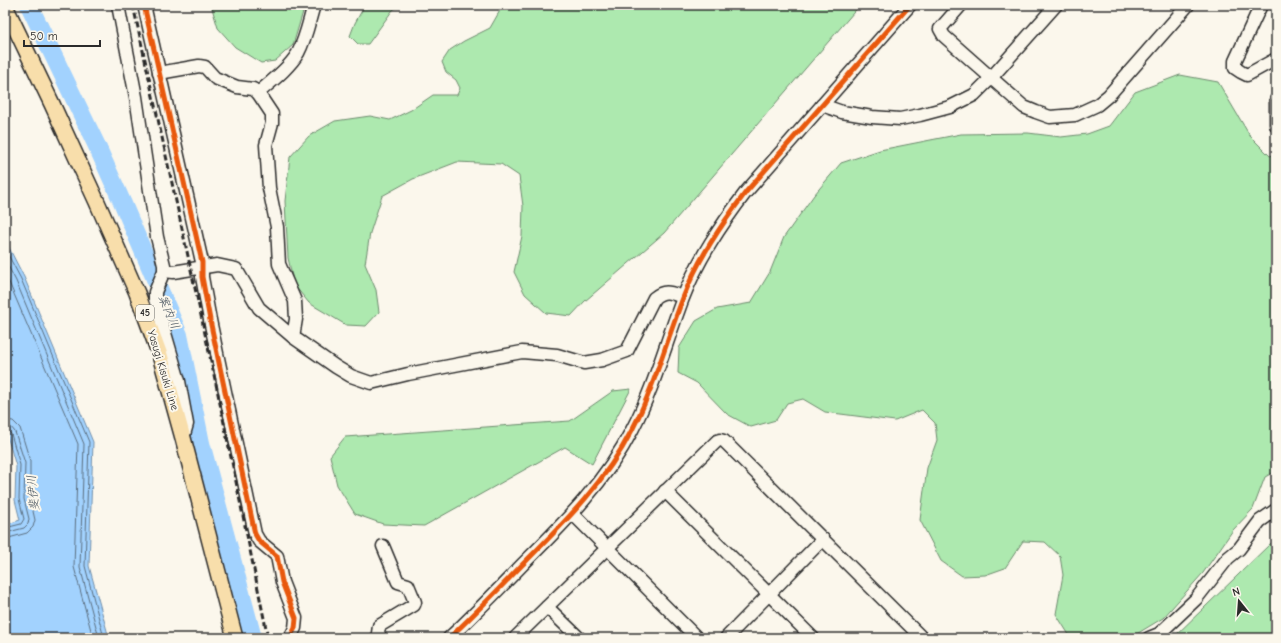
<svg xmlns="http://www.w3.org/2000/svg" width="1281" height="643" viewBox="0 0 1281 643" font-family="'Comic Neue','Klee One',sans-serif">
  <style>
    .green { fill: #ade9af; stroke: #6c8a6d }
    .water { fill: #a2d2fe; stroke: #728faa }
    .lines { fill: none; stroke-linecap: round; stroke-linejoin: round }
    .shore { stroke: #5b6e7f; stroke-width: 1 }
    .river { stroke: #a2d2fe; stroke-width: 18 }
    .minor-casing { stroke: #2b2b2b; stroke-width: 15 }
    .major-casing { stroke: #2b2b2b; stroke-width: 18 }
    .minor { stroke: #fbf7ec; stroke-width: 12 }
    .major { stroke: #f8deab; stroke-width: 15 }
    .rail { stroke: #2b2b2b; stroke-width: 3; stroke-dasharray: 6 3; stroke-linecap: butt }
    .cycleway-casing { stroke: #fbf7ec; stroke-width: 8 }
    .cycleway { stroke: #e8590c; stroke-width: 5 }
    .labels { text-anchor: middle; dominant-baseline: central; stroke-width: 4; stroke-linejoin: round; paint-order: stroke }
    .shield { fill: #fbf7ec; stroke: #696865; stroke-width: 1 }
    .shield-label { font-size: 10px; font-weight: bold; fill: #2b2b2b }
    .street-label { font-size: 11px; fill: #2b2b2b; stroke: #fbf7ec }
    .water-label { font-size: 12px; font-style: italic; fill: #495560; stroke: #fbf7ec }
  </style>
  <rect width="100%" height="100%" fill="#fbf7ec"/>
  <filter id="ink" filterUnits="userSpaceOnUse"><feTurbulence type="fractalNoise" baseFrequency=".025" numOctaves="2"/><feDisplacementMap in="SourceGraphic" scale="8" xChannelSelector="R" yChannelSelector="G"/><feConvolveMatrix kernelMatrix="1 2 1 2 8 2 1 2 1" color-interpolation-filters="sRGB"/></filter>
  <g filter="url(#ink)">
    <g class="green">
      <path d="M211 5H305L293 45 275 61 261 63 235 47 218 28Z"/>
      <path d="M365 5H399L392 11 368 44H358L350 36 355 23Z"/>
      <path d="M505 5H860L664 233 585 301 571 316 546 313 525 294 514 272 522 236 523 206 519 176 501 164 457 162 413 179 382 196 370 233 365 264 376 290 379 312 366 326 346 325 309 303 294 285 288 258 285 201 290 157 309 136 335 121 370 116 390 120 411 110 433 95H457L460 88 456 80 446 72 442 62 450 50 464 41 490 28 502 7Z"/>
      <path d="M1180 75 1218 82 1250 136 1270 156 1276 154V471L1265 477 1253 509 1233 530 1203 573 1163 618 1130 638H1071L1056 614 1063 575 1060 556 1045 542 1023 541 1005 568 985 575 962 576 941 561 920 520 927 468 937 440 935 423 922 410 895 421 825 412 803 399 787 403 776 420 751 427 727 414 697 383 678 373 679 348 696 321 717 309 751 303 770 272 784 237 814 195 841 163 880 150 961 134 1028 133 1061 137 1087 134 1109 126 1135 92Z"/>
      <path d="M631 389 592 464 565 447 424 526 383 524 355 514 337 485 330 456 345 437 570 421 613 391Z"/>
      <path d="M1276 541V638H1173L1270 544Z"/>
    </g>
    <path class="water" d="M5 240 24 277 93 442 89 566 109 638H5V525L20 520 15 500 16 466 5 429Z"/>
    <g class="lines">
      <g class="shore">
        <path d="M5 249 21 279 89 442 85 566 104 638"/>
        <path d="M5 260 16 281 84 444 80 567 99 638"/>
        <path d="M5 273 78 444 74 567 93 638"/>
        <path d="M5 420 13 421 20 428 30 461V498L35 520 33 527 27 533 5 539"/>
        <path d="M5 426 11 427 15 432 25 463 24 499 29 519 28 524 24 528 5 533"/>
        <path d="M5 431H8L11 434 20 465 19 499 24 519 21 524 5 528"/>
      </g>
      <path class="river" d="M29 5 96 144 123 204 179 335 201 443 253 638"/>
      <g class="minor-casing">
        <g id="minor">
          <path d="M118 5 136 97 157 237 164 265V271L155 292V299L179 381 187 424 183 438"/>
          <path d="M144 5 202 262V277L210 320 255 534 259 541 277 556 282 582 296 618 295 628 290 638"/>
          <path d="M961 5 940 29 944 36 1024 107 1036 112 1050 117 1075 115 1097 105 1109 95 1188 5"/>
          <path d="M1261 5 1235 61V68L1241 72 1247 75 1276 59"/>
          <path d="M159 73 199 66 205 67 215 78 237 87 253 89 258 93 272 114V123L266 145 269 188 277 227 279 264 295 301 296 319 293 337"/>
          <path d="M258 93C272 81 289 68 298 53 306 38 309 21 314 5"/>
          <path d="M1276 100V125"/>
          <path d="M822 105 842 112 872 117 900 119 920 115 950 107 974 95 991 78 1056 5"/>
          <path d="M164 271 173 272 217 265 236 269 259 308 293 337 336 367 351 376 371 383 408 374 522 352 557 355 584 363 602 360 627 351 654 298C665 289 671 293 683 297"/>
          <path d="M665 491 813 638"/>
          <path d="M573 514 697 638"/>
          <path d="M547 607 579 638"/>
          <path d="M381 638 378 633 379 626 414 605 415 602 408 585 398 582 383 546"/>
          <path d="M449 638C474 615 498 590 522 565 563 524 605 483 632 430 654 388 666 342 683 298 698 259 721 225 746 192L910 5"/>
          <path d="M515 638 717 441 720 440 724 441 922 638"/>
          <path d="M726 638 823 539"/>
          <path d="M1149 638 1159 634 1196 599 1228 558 1239 549 1260 521 1276 510"/>
        </g>
      </g>
      <g class="major-casing">
        <path id="major" d="M5 6 52 104 97 202 137 293 160 355 183 438 235 638"/>
      </g>
      <use href="#minor" class="minor"/>
      <use href="#major" class="major"/>
      <path class="rail" d="M133 5 216 384 268 638"/>
      <g class="cycleway-casing">
        <g id="cycleway">
          <path d="M144 5 202 262V277L210 320 255 534 259 541 277 556 282 582 296 618 295 628 290 638"/>
          <path d="M449 638C474 615 498 590 522 565 563 524 605 483 632 430 654 388 666 342 683 298 698 259 721 225 746 192L910 5"/>
        </g>
      </g>
      <use href="#cycleway" class="cycleway"/>
    </g>
  </g>
  <g class="labels">
    <rect class="shield" x="136" y="305" width="18" height="16" rx="3"/>
    <g class="shield-label">
      <text x="145" y="313">45</text>
    </g>
    <g class="street-label">
      <text transform="translate(163 370) rotate(73)">Yasugi Kisuki Line</text>
    </g>
    <g class="water-label">
      <text transform="translate(169 312) rotate(67)">案内川</text>
      <text transform="translate(33 493) rotate(-96)">斐伊川</text>
    </g>
  </g>
  <rect width="1281" height="643" fill="none" stroke="#fbf7ec" stroke-width="20"/>
  <rect x="10" y="10" width="1261" height="623" fill="none" stroke="#2b2b2b" stroke-width="1.5" filter="url(#ink)"/>
  <g transform="translate(1239 601) rotate(343)" stroke="#fbf7ec" stroke-width="3" paint-order="stroke">
  <path d="M0-3L7 15L0 10L-7 15Z" fill="#2b2b2b"/>
  <text y="-6" font-size="11" font-weight="bold" text-anchor="middle" fill="#2b2b2b">N</text>
  </g>
  <path d="M24 40v6h76v-6" fill="none" stroke="#2b2b2b" stroke-width="2"/>
  <text x="30" y="40" font-size="12" fill="#2b2b2b" stroke="#fbf7ec" stroke-width="3" paint-order="stroke">50 m</text>
</svg>
